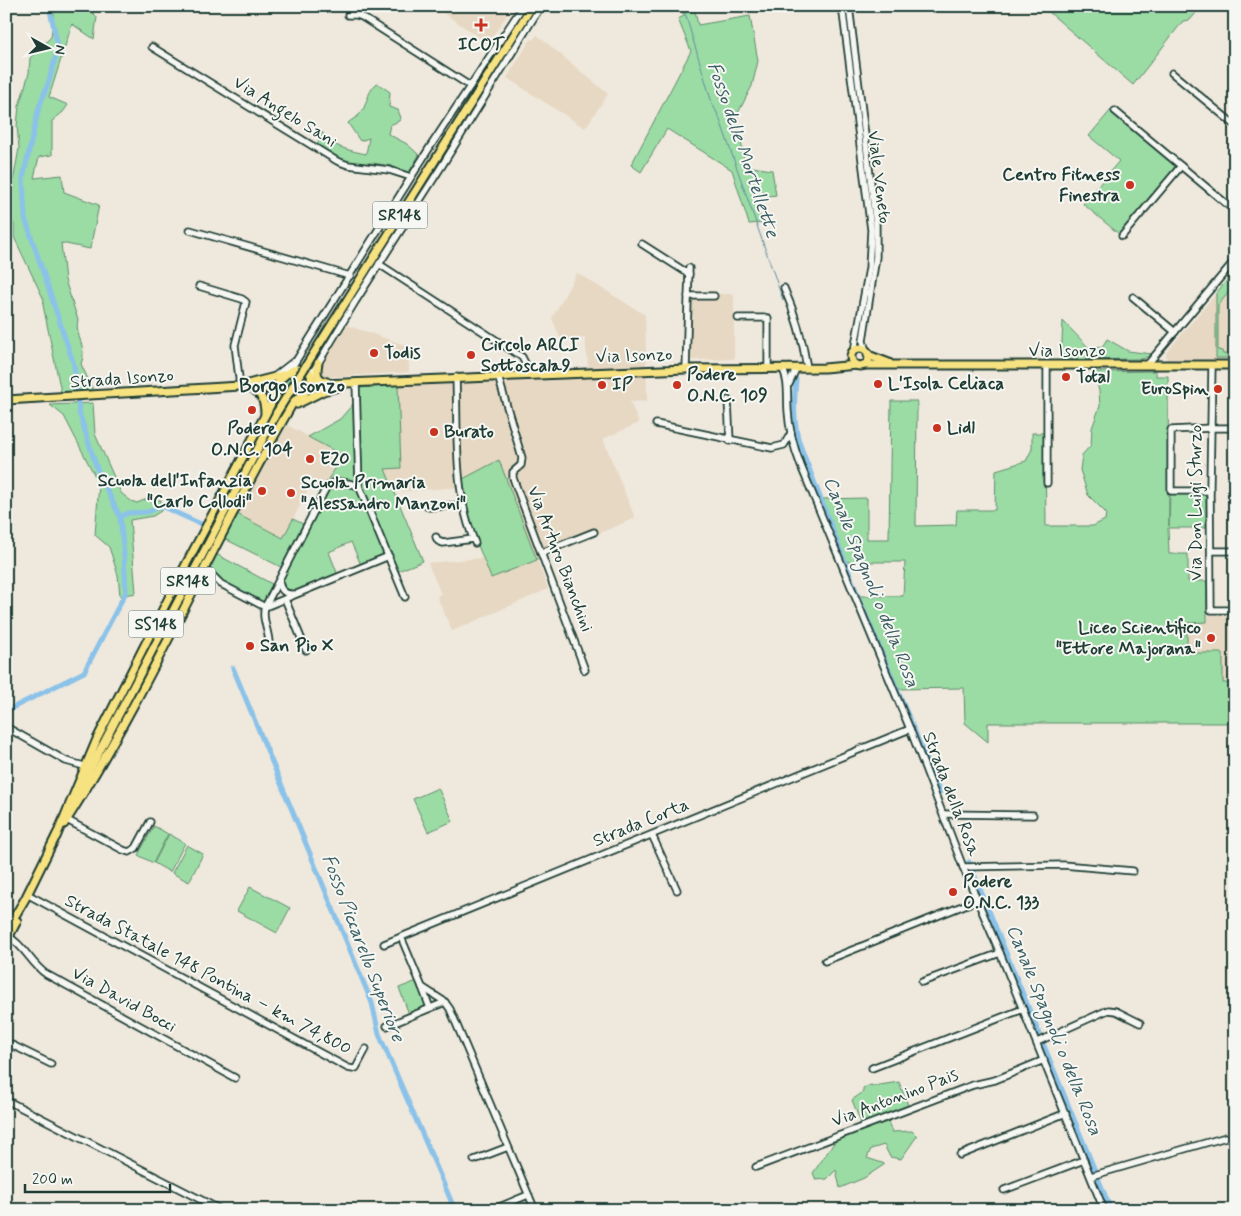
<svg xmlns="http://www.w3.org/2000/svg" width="1241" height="1216" viewBox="0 0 1241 1216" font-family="Mynerve,sans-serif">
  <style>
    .built { fill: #e6d8c2 }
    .green { fill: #9bdba4; stroke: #5d8c6c }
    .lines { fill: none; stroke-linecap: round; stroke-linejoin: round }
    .stream { stroke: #608da1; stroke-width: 1 }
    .canal { stroke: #8bc2e9; stroke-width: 5 }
    .minor-casing { stroke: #1f3d34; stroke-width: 9 }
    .major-casing { stroke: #1f3d34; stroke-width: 11 }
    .minor { stroke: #f6f6f2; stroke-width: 5.5 }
    .major { stroke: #f7e281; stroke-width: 7 }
    .major-bridge-casing { stroke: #1f3d34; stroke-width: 11; stroke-linecap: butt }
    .major-bridge { stroke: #f7e281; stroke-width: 7 }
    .poi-dot { fill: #c8321e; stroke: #f6f6f2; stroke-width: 2 }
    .labels { text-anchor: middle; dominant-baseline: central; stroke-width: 4; stroke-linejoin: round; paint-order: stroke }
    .shield { fill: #f6f6f2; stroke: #60746d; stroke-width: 1 }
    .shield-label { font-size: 16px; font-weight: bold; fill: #1f3d34 }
    .poi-label { font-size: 18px; font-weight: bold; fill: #1f3d34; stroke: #f6f6f2; text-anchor: start }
    .street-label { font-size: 18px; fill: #1f3d34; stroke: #f6f6f2 }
    .water-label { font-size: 19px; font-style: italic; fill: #3a5e61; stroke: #f6f6f2 }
    .quarter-label { font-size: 20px; font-weight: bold; fill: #1f3d34; stroke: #f6f6f2 }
  </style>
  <rect width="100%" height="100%" fill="#efe8dc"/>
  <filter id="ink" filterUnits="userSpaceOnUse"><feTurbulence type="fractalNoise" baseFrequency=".02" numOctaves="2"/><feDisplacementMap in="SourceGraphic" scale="10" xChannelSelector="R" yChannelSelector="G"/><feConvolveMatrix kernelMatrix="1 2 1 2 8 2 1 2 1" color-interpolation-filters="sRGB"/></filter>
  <g filter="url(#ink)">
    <g class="built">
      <path d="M433 6H513L488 43Z"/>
      <path d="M537 35 608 94 585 128 507 78 531 39 533 40Z"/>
      <path d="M577 273 645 315 647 401 630 402 639 423 603 439 635 518 537 560 548 589 452 631 437 596 441 594 428 563 482 558 491 578 537 560 499 461 461 487 394 492 385 468 401 467 398 385 589 374 585 338 561 340 552 318Z"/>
      <path d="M1234 276 1235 368 1168 369 1166 353 1229 278 1231 279Z"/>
      <path d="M691 294H734V359L690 360Z"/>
      <path d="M346 325 408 346 409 372 328 377 322 375 320 370 325 358Z"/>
      <path d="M287 425 344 456 322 487 312 482 283 538 237 514 266 457 269 459Z"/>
      <path d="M1235 614V683H1223L1187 653V623L1207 622V615Z"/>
    </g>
    <g class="green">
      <path d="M55 6H86L97 17 94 39 72 24 49 97 68 105 63 112 52 121V155L39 157 34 178 62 175 64 192 99 205 90 249 61 243 65 280 78 320C74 336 88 346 81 364L93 390 61 392 43 305 44 300 14 237V224L7 216 19 148 17 126 19 106 29 73 30 58 51 37Z"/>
      <path d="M681 6H694L698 25 750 16 758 61 752 86 737 115 745 166 772 170 776 195 755 198 762 223 749 224 732 170 667 129 641 172 631 165 691 51 678 19 684 16Z"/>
      <path d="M1042 6H1202L1190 20 1183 21 1133 85Z"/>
      <path d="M377 83 390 92 389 107 398 110 401 118 399 121 390 125 388 134 407 144 419 155 408 174 392 166 372 163 353 164 343 161 316 147 322 132C329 147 352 151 366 154L369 138 360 141 348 123C351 120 356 118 359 115 368 106 365 94 377 83Z"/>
      <path d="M1111 110 1176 166 1119 234 1083 204 1119 161 1089 136Z"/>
      <path d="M1234 276 1235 285 1218 305V350L1222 351 1223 354H1235V358H1216V293L1229 278 1231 279Z"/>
      <path d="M1063 321 1089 348 1102 347 1107 339 1128 351 1152 354 1143 359 1061 360Z"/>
      <path d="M1156 371V376H1168L1169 526 1170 493 1204 494 1206 496V528H1168L1169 554H1188V581H1207V622L1187 623V653H1223V683H1235V723H988V742L965 723 964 688 898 689 858 596H903L905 562H845L821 499 867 498V539H889L891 401H917L916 526 956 525 957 510H995L996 470 1026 461 1032 449V433H1045L1046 526H1093L1105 520 1106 513 1088 495 1080 470 1082 455 1091 445 1092 428 1100 406 1099 391 1094 372Z"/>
      <path d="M297 374 305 376C311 389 294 401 282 398L279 393C281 384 288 377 297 374Z"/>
      <path d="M398 385 401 468 385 469 423 561 398 571 364 495 361 485 359 388Z"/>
      <path d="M93 403 95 434 121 493 131 501 137 503 147 499 161 500V511L153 516 130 520 136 593 120 596 118 575 109 547 95 535 99 484 64 416 50 405Z"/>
      <path d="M353 404 356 479 353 482 338 479H328L344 456 308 437 340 419Z"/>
      <path d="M499 460 537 560 491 578 469 523 461 480Z"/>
      <path d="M337 484 355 489 359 492 384 554 383 557 361 565 351 542 329 552 338 575 295 592 286 591 282 584V579L329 489Z"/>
      <path d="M237 514 283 538 293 519 303 524 281 567 225 539Z"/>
      <path d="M216 554 272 584 262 604 224 583 209 568Z"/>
      <path d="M438 788 453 821 428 832 413 799Z"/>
      <path d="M154 826 168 834 153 863 138 855Z"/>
      <path d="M169 834 185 843 170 872 154 863Z"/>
      <path d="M187 845 203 854 189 882 172 873Z"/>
      <path d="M250 887 290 908 277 933 237 911Z"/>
      <path d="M417 981 427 1007 409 1014 399 988Z"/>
      <path d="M899 1082 908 1105 885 1114 892 1132 912 1131 917 1136 901 1159 890 1157 884 1145 871 1149 867 1158 885 1164 864 1178 840 1188 836 1170 827 1179 816 1180 813 1173 836 1140 870 1126 869 1120 861 1123 852 1100 863 1092V1088L871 1085 873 1086Z"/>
    </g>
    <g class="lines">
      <path class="stream" d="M683 6 712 103 719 117 783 300"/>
      <g class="canal">
        <path d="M796 379C794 402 793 423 800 445L858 596 940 792"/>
        <path d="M120 517 128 513 148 512 161 506 201 524"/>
        <path d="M233 668 372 1003 379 1034 455 1210"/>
        <path d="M6 711 84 672 126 592 124 555 120 517 97 469 79 412 74 365 25 218 23 178 39 107 49 81 57 52V42L49 6"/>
        <path d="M969 862 1111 1210"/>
        <path d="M1226 1210 1235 1206"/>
      </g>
      <g class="minor-casing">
        <g id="minor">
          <path d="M842 6 871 230 869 268 854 351"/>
          <path d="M849 6 876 224V257L864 334 863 341 866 351"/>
          <path d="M348 15H357L362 17 470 86"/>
          <path d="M152 47 337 161 348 165 389 170 411 177"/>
          <path d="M1172 73 1235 125"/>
          <path d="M1115 111 1235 211"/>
          <path d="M190 230 350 276"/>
          <path d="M1122 236 1181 166"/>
          <path d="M642 244 689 274"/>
          <path d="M379 264 522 357 525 363 522 375"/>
          <path d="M199 286 242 299 246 302 235 345 240 386"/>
          <path d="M784 288C795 313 803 341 807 368"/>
          <path d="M688 296H714"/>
          <path d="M1133 297 1175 332"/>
          <path d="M738 318H768V368"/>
          <path d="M1147 365 1235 260"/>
          <path d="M1212 365 1210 486 1211 610H1235"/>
          <path d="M1047 366V483"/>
          <path d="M686 369 689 268"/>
          <path d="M783 369C789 383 787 396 788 411 789 430 794 448 801 466L910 729 963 867 1000 953 1104 1210"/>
          <path d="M289 372 430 147 523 6"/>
          <path d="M311 375 355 302 443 164 541 6"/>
          <path d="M275 376 293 362"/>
          <path d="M498 376 522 458 521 465 513 472V478L585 670"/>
          <path d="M456 377C458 432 453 492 475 543"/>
          <path d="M356 382 359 486 405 597"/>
          <path d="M789 384 796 369"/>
          <path d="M728 400 730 441"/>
          <path d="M656 424 772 448 784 445 791 433"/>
          <path d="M1210 491H1171V430L1212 428H1235"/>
          <path d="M428 507 463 505"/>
          <path d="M436 537 438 541 443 543 473 539"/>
          <path d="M1211 551H1235"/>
          <path d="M541 553 594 532"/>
          <path d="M210 573 221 584 265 607C261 618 269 631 269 643"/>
          <path d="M279 581C280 590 285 595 294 594"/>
          <path d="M285 599 306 650"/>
          <path d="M265 607 326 488C336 478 347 483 359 486"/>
          <path d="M265 607 389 556"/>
          <path d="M6 727 66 761 84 766"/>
          <path d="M943 814 1033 815"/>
          <path d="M67 820 123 850 129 852 136 848 150 822"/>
          <path d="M652 835 677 890"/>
          <path d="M963 867 1063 865 1133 871"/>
          <path d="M27 894 348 1068 353 1069 356 1068 366 1049"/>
          <path d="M9 937C24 945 31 964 46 974L235 1078"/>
          <path d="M401 937 422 987 445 1002 450 1009 535 1210"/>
          <path d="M384 944 910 729"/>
          <path d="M825 961 977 900"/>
          <path d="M922 982 1000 953"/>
          <path d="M422 987 430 1008"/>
          <path d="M387 1026 445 1002"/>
          <path d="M6 1042 51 1064"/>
          <path d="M1037 1042 1108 1010 1116 1011 1140 1023"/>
          <path d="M872 1068 1023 1009"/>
          <path d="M6 1100 221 1210"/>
          <path d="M960 1155 1066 1113"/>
          <path d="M474 1160 508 1147"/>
          <path d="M756 1167 973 1085 995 1080 1044 1060"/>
          <path d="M1091 1176 1226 1137"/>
          <path d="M1004 1190 1084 1160"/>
          <path d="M492 1210 528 1195"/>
        </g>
      </g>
      <g class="major-casing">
        <g id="major">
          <circle cx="860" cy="357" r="9"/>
          <path d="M868 355 889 363"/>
          <path d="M312 356 532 6"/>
          <path d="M318 363C316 373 316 379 327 382"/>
          <path d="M863 365H1235"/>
          <path d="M311 379 315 382 322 384 686 369 824 368 857 365"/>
          <path d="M251 388C262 394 265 402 265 414"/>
          <path d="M6 400 240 386 283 375"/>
          <path d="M297 404 323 391 342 386"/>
          <path d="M75 798 277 412"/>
          <path d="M64 824C151 689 213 540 294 401"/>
          <path d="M56 837 97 739 182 572 271 404C274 397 274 391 277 385 282 375 294 366 305 370 323 377 300 402 288 403 278 404 277 395 270 390 262 386 249 387 240 386"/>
          <path d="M6 931 25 899 57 834"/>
          <path d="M6 942 17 921"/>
        </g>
      </g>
      <use href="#minor" class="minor"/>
      <use href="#major" class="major"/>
      <g class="major-bridge-casing">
        <path id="major-bridge" d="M277 412 312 356"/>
      </g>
      <use href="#major-bridge" class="major-bridge"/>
    </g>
  </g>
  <g class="poi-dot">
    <path d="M478.5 17.5h5v5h5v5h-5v5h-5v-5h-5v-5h5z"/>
    <circle cx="1130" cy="185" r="5"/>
    <circle cx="374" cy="353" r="5"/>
    <circle cx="471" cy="355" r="5"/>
    <circle cx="1066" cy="377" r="5"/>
    <circle cx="878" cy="384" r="5"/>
    <circle cx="602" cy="385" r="5"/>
    <circle cx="677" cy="385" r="5"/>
    <circle cx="1218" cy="389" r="5"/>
    <circle cx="252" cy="410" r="5"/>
    <circle cx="937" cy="428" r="5"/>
    <circle cx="434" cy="432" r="5"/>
    <circle cx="310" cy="459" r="5"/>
    <circle cx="262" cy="491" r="5"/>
    <circle cx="291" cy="493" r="5"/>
    <circle cx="1211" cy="638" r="5"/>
    <circle cx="250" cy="646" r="5"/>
    <circle cx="953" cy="892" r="5"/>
  </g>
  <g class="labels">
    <g class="shield">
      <rect x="372.5" y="201.5" width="55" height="27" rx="4"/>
      <rect x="160.5" y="567.5" width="55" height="27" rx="4"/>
      <rect x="128.5" y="610.5" width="55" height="27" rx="4"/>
    </g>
    <g class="shield-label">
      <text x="400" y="215">SR148</text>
      <text x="188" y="581">SR148</text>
      <text x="156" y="624">SS148</text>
    </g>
    <g class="poi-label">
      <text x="481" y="45" text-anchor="middle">ICOT</text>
      <text x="1120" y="175" text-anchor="end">Centro Fitness<tspan x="1120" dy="21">Finestra</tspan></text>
      <text x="481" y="345">Circolo ARCI<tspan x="481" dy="21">Sottoscala9</tspan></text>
      <text x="384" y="353">Todis</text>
      <text x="687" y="375">Podere<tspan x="687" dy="21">O.N.C. 109</tspan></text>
      <text x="1076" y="377">Total</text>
      <text x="888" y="384">L'Isola Celiaca</text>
      <text x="612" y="385">IP</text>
      <text x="1208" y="389" text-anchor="end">EuroSpin</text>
      <text x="947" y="428">Lidl</text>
      <text x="252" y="429" text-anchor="middle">Podere<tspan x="252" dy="21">O.N.C. 104</tspan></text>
      <text x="444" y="432">Burato</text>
      <text x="320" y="459">E20</text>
      <text x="252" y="481" text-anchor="end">Scuola dell'Infanzia<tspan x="252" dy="21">"Carlo Collodi"</tspan></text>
      <text x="301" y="483">Scuola Primaria<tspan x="301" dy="21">"Alessandro Manzoni"</tspan></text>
      <text x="1201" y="628" text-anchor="end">Liceo Scientifico<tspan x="1201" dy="21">"Ettore Majorana"</tspan></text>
      <text x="260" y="646">San Pio X</text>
      <text x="963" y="882">Podere<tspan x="963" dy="21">O.N.C. 133</tspan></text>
    </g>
    <g class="street-label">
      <text transform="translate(285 112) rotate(32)">Via Angelo Sani</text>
      <text transform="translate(879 177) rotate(83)">Viale Veneto</text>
      <text x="1067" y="351">Via Isonzo</text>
      <text transform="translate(634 356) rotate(-2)">Via Isonzo</text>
      <text transform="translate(122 379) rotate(-4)">Strada Isonzo</text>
      <text transform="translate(1196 503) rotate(-90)">Via Don Luigi Sturzo</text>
      <text transform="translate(560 559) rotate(69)">Via Arturo Bianchini</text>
      <text transform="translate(951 794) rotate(69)">Strada della Rosa</text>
      <text transform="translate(641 823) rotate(-22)">Strada Corta</text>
      <text transform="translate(208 975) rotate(28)">Strada Statale 148 Pontina – km 74,800</text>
      <text transform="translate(124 1000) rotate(29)">Via David Bocci</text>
      <text transform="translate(895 1098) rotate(-21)">Via Antonino Pais</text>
    </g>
    <g class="water-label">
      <text transform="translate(743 150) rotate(71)">Fosso delle Mortellette</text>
      <text transform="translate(871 582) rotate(68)">Canale Spagnoli o della Rosa</text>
      <text transform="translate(363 948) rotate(69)">Fosso Piccarello Superiore</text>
      <text transform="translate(1054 1030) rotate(68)">Canale Spagnoli o della Rosa</text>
    </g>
    <g class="quarter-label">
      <text x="292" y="386">Borgo Isonzo</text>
    </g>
  </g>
  <rect width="1241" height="1216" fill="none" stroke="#f6f6f2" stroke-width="25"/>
  <rect x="12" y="12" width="1216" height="1191" fill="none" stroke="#1f3d34" stroke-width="2" filter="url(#ink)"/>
  <g transform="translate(48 48) rotate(98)" stroke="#f6f6f2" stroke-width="4" paint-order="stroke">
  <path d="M0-4L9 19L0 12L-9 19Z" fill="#1f3d34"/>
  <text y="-8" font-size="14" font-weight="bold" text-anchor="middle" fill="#1f3d34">N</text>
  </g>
  <path d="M25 1184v8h145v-8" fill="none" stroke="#1f3d34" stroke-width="2.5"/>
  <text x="32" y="1184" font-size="15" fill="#1f3d34" stroke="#f6f6f2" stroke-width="4" paint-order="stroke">200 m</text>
</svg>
